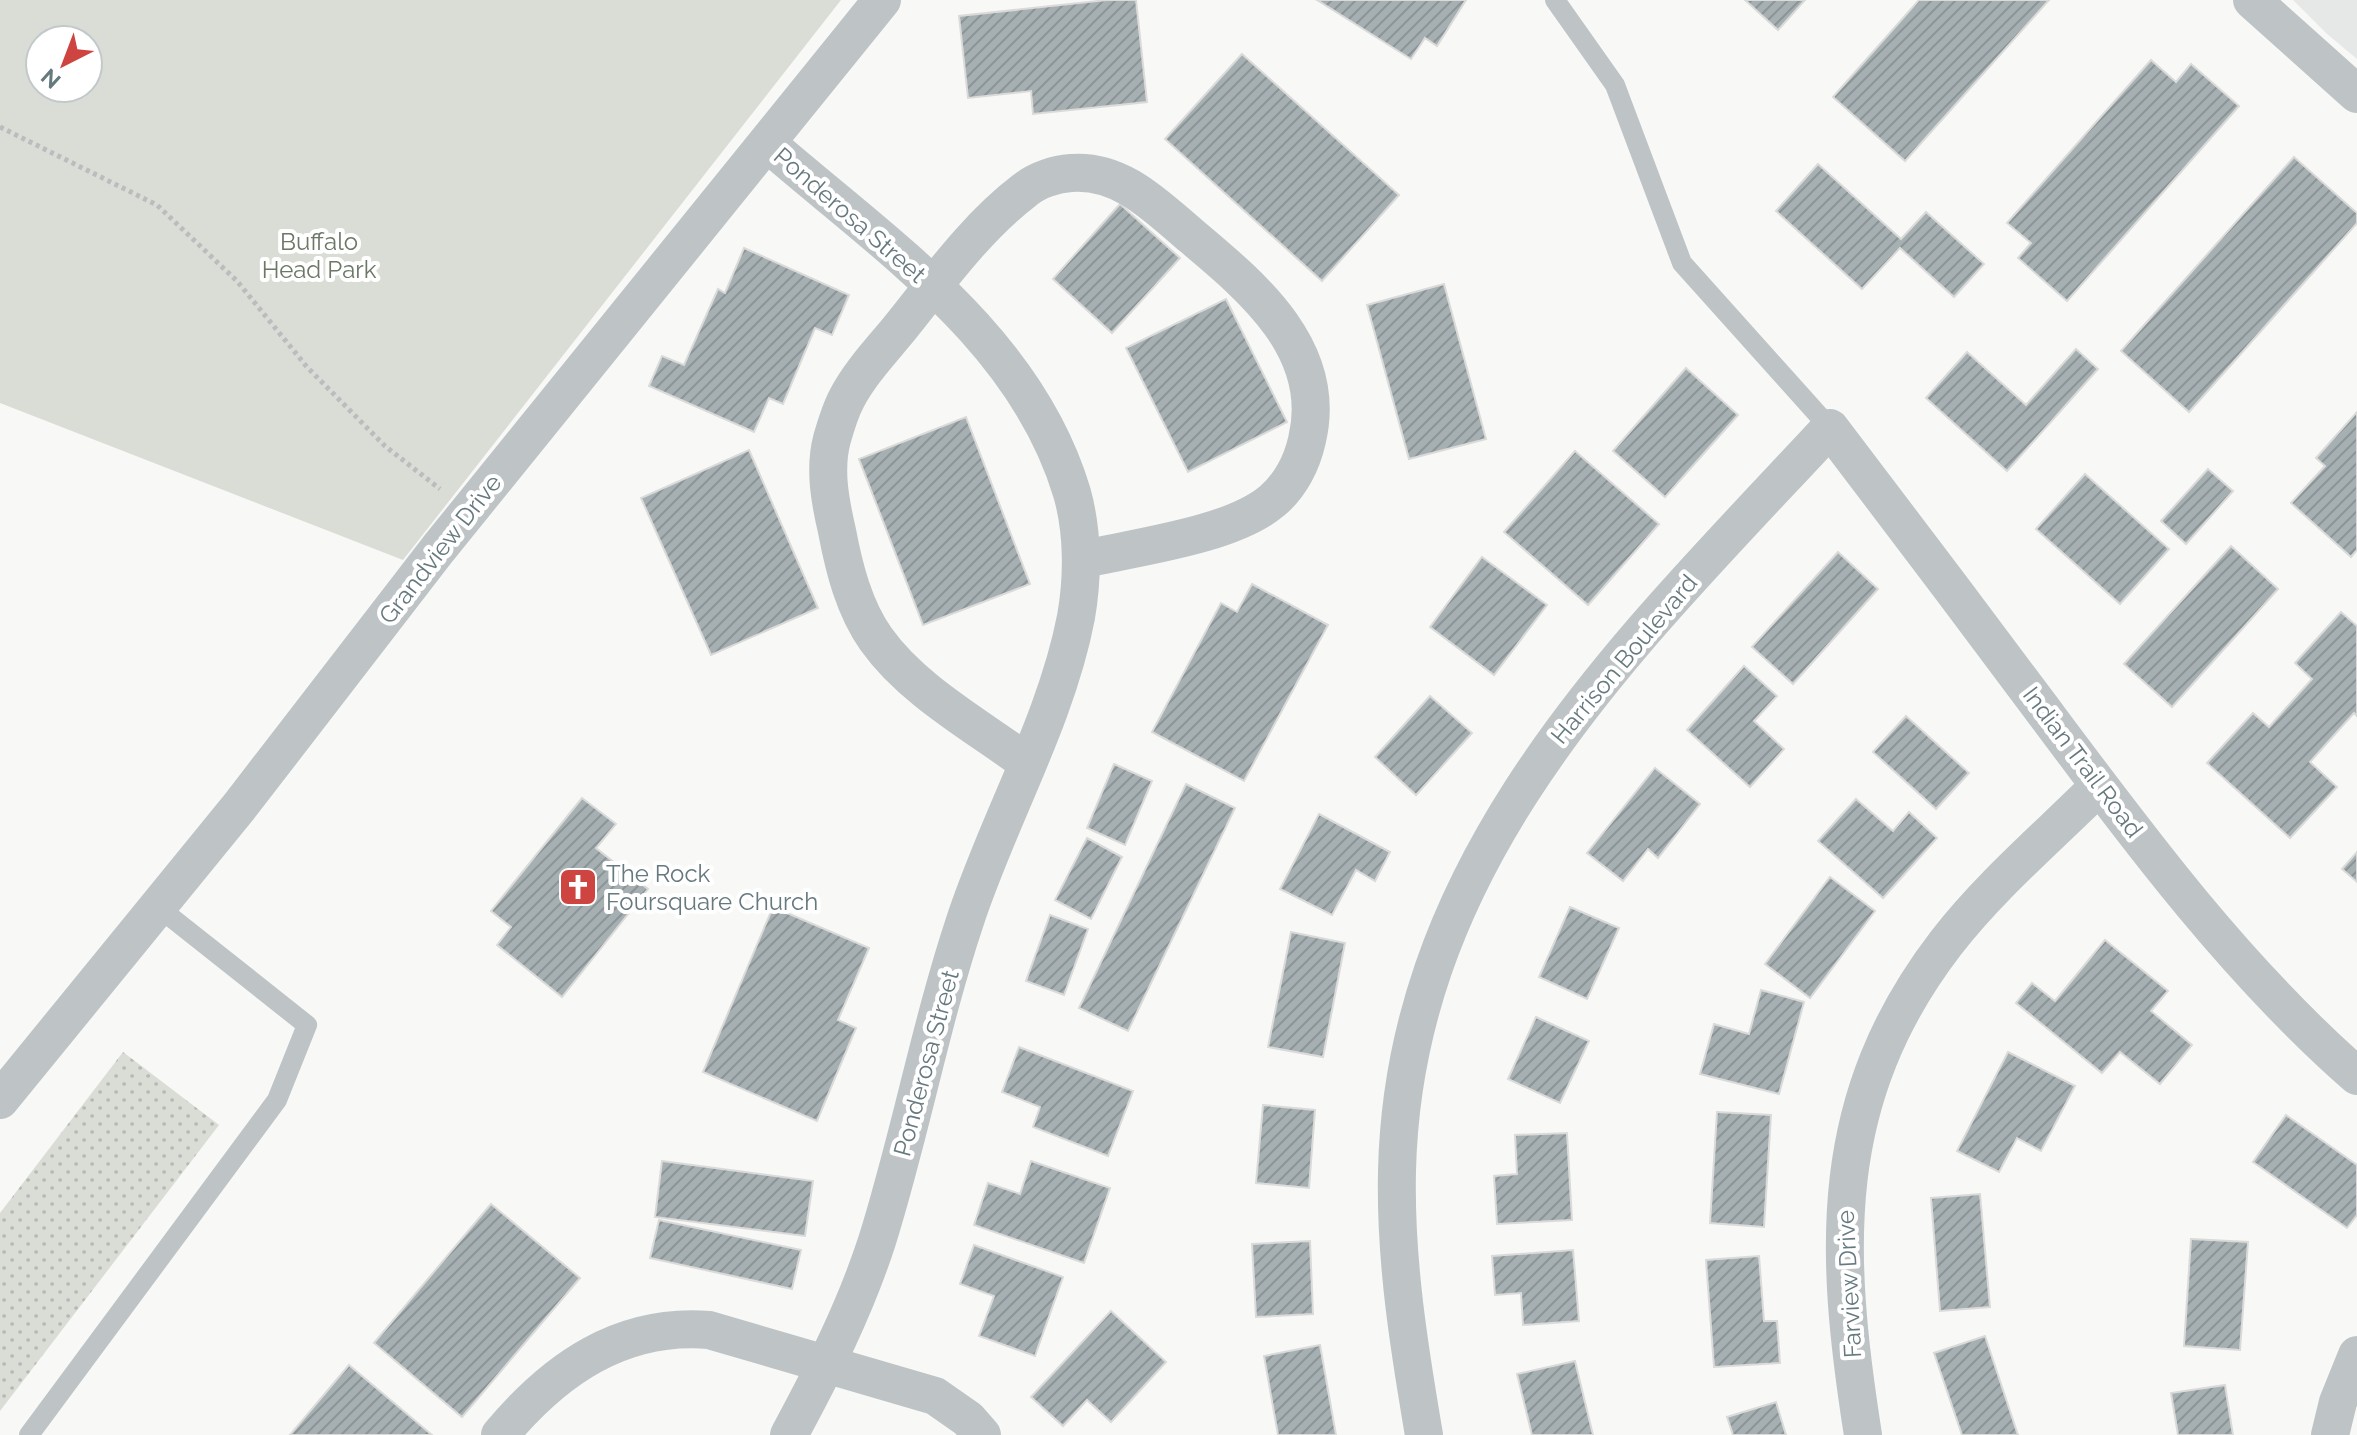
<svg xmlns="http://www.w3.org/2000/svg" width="2357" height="1435" viewBox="0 0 2357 1435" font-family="Raleway,sans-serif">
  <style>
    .built { fill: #e6e8e7 }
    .park { fill: #daddd6; fill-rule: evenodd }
    .garden { fill: url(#garden-dots) }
    .building { fill: url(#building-hatch); stroke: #dadad9; stroke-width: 2 }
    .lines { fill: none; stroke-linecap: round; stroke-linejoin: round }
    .path { stroke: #b9bdbe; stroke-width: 5; stroke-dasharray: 4 4; stroke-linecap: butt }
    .lane { stroke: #bec4c6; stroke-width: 20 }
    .street { stroke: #bec4c6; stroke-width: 38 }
    .labels { text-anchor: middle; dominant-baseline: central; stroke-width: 8; stroke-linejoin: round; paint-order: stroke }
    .street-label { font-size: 24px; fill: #66797e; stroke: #fff }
    .park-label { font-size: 24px; fill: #6c7765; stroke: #fff }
    .poi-label { font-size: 24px; fill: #66797e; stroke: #fff; text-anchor: start }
  </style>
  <defs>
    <pattern id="garden-dots" width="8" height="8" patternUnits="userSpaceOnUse" patternTransform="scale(2)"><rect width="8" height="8" fill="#daddd6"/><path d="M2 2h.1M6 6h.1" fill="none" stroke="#b5b8b3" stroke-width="1.8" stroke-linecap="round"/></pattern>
    <pattern id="building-hatch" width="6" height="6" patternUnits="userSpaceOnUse" patternTransform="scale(2)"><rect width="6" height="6" fill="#a6b0b3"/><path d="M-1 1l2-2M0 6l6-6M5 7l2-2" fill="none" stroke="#8b9497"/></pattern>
  </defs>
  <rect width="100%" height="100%" fill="#f8f8f7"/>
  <path class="built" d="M2293 0H2357V59L2326 33Z"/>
  <path class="park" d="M0 0H841L403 560 0 403ZM40 40H88V88H40Z"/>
  <path class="garden" d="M123 1052 219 1125 0 1411V1213Z"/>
  <g class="building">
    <path d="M1107 0H1136L1147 102 1033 114 1031 91 968 98 959 16Z"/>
    <path d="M1317 0H1466L1437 46 1425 38 1411 59Z"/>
    <path d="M1745 0H1805L1778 30Z"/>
    <path d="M1919 0H2049L1905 161 1833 97Z"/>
    <path d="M1242 54 1399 195 1322 281 1165 139Z"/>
    <path d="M2151 60 2176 82 2191 64 2239 106 2067 301 2018 258 2031 243 2007 223Z"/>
    <path d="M2294 157 2357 213V223L2189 412 2121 351Z"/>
    <path d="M1818 164 1901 239 1926 212 1984 264 1954 297 1900 248 1862 289 1776 211Z"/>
    <path d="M1120 204 1180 258 1112 333 1053 279Z"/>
    <path d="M744 248 849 295 832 335 815 328 783 404 769 398 754 432 649 386 662 356 684 365 718 289 725 293Z"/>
    <path d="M1444 284 1486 439 1409 459 1367 305Z"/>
    <path d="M1226 299 1287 422 1188 472 1126 348Z"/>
    <path d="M2076 349 2098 369 2007 471 1926 398 1967 352 2026 405Z"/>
    <path d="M1686 368 1738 415 1665 497 1613 451Z"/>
    <path d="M2357 412V550L2351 557 2291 503 2325 466 2316 458Z"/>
    <path d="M966 417 1030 584 923 625 859 459Z"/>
    <path d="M749 450 818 608 711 655 641 498Z"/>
    <path d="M1575 451 1659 524 1588 605 1504 532Z"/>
    <path d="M2208 469 2233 491 2186 544 2161 521Z"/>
    <path d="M2085 474 2169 549 2120 604 2036 529Z"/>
    <path d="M2231 546 2278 589 2172 707 2124 664Z"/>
    <path d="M1838 552 1878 589 1793 684 1752 647Z"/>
    <path d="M1482 557 1547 605 1494 675 1430 627Z"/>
    <path d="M1252 584 1328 625 1244 781 1152 732 1221 603 1237 612Z"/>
    <path d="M2341 612 2357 626V716L2354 713 2310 762 2337 787 2290 838 2207 763 2253 713 2269 727 2312 679 2295 663Z"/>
    <path d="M1744 666 1777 696 1754 721 1784 749 1750 787 1687 730Z"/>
    <path d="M1430 696 1472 733 1416 795 1375 757Z"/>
    <path d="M1906 716 1969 773 1936 809 1873 752Z"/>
    <path d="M1114 764 1152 781 1125 845 1087 828Z"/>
    <path d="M1655 768 1700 804 1658 858 1648 849 1623 881 1587 853Z"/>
    <path d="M1186 784 1235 808 1128 1031 1079 1008Z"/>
    <path d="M582 798 616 824 596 848 648 889 562 997 497 945 511 927 491 911Z"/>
    <path d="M1856 799 1893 831 1909 812 1937 838 1883 898 1818 841Z"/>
    <path d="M1319 814 1390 852 1375 881 1356 870 1332 915 1280 889Z"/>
    <path d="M1087 838 1122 857 1091 919 1055 900Z"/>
    <path d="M2357 852V882L2342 869Z"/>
    <path d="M1830 877 1875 911 1810 998 1765 964Z"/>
    <path d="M773 907 869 948 838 1020 856 1028 817 1121 703 1072Z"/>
    <path d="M1570 907 1619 928 1587 999 1539 977Z"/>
    <path d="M1050 915 1088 929 1064 995 1026 981Z"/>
    <path d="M1291 932 1345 943 1323 1057 1268 1047Z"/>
    <path d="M2105 940 2168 991 2151 1011 2192 1045 2160 1084 2120 1052 2102 1073 2016 1003 2032 983 2055 1001Z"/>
    <path d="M1761 990 1804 1002 1779 1094 1700 1074 1714 1024 1749 1034Z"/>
    <path d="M1536 1017 1589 1041 1560 1103 1508 1079Z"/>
    <path d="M1019 1047 1133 1091 1108 1156 1033 1127 1040 1107 1002 1092Z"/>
    <path d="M2008 1052 2075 1086 2041 1151 2017 1138 1999 1172 1957 1151Z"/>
    <path d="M1263 1105 1315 1110 1309 1188 1256 1183Z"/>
    <path d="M1717 1112 1771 1115 1764 1227 1710 1223Z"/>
    <path d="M2286 1115 2357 1165V1215L2347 1228 2253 1162Z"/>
    <path d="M1567 1133 1572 1220 1497 1224 1494 1176 1517 1174 1515 1135Z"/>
    <path d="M662 1161 813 1181 805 1236 655 1217Z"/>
    <path d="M1031 1161 1110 1188 1084 1263 974 1225 988 1183 1020 1194Z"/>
    <path d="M1980 1194 1990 1307 1940 1311 1931 1198Z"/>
    <path d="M491 1204 580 1278 462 1417 374 1343Z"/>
    <path d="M659 1220 801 1250 792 1289 650 1258Z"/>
    <path d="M2191 1239 2248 1242 2240 1350 2184 1346Z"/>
    <path d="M1310 1241 1313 1314 1256 1317 1252 1244Z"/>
    <path d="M974 1245 1063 1277 1035 1356 979 1336 994 1296 960 1284Z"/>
    <path d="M1573 1250 1579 1321 1523 1325 1521 1293 1495 1295 1492 1256Z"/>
    <path d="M1759 1256 1764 1321H1777L1780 1363 1714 1367 1706 1260Z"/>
    <path d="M1111 1311 1166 1362 1111 1422 1087 1400 1063 1426 1031 1397Z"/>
    <path d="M1985 1336 2018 1435H1962L1934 1353Z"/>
    <path d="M1320 1345 1336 1435H1278L1264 1356Z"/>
    <path d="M1575 1361 1593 1435H1532L1517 1374Z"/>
    <path d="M349 1365 432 1435H290Z"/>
    <path d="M2225 1385 2233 1435H2178L2171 1393Z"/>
    <path d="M1776 1402 1786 1435H1733L1727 1417Z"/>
  </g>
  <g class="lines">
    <path class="path" d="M0 127 157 205 237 281 307 367 385 446 440 489"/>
    <g class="lane">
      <path d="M1555 0 1615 85 1682 263 1830 428"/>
      <path d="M29 1435 277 1100 307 1025 158 907"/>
    </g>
    <g class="street">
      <path d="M2252 0 2357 94"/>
      <path d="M767 143C883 244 1026 338 1072 493 1083 532 1083 577 1076 617 1056 721 998 820 965 921 930 1026 910 1136 877 1241 855 1309 823 1372 789 1435"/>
      <path d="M1026 762C976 725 912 690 876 639 854 608 844 568 837 531 830 501 824 469 832 439 836 425 840 411 847 398 860 373 881 351 899 329 937 282 976 227 1025 190 1037 180 1056 174 1071 173 1120 169 1155 205 1189 234 1251 286 1329 349 1307 440 1302 463 1290 486 1272 501 1230 536 1135 547 1081 560"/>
      <path d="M0 1100 239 807 438 549 882 0"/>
      <path d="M500 1435C555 1369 621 1323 709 1330L935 1396 968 1419 982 1435"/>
      <path d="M1424 1435C1409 1347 1395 1260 1397 1171 1404 855 1630 643 1830 428 1901 521 1972 615 2042 709 2139 839 2235 969 2357 1076"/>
      <path d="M1863 1435C1834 1251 1826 1099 1946 943 1990 886 2048 837 2099 786"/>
      <path d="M2330 1435 2338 1402 2357 1355"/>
    </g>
  </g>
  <defs>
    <g id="church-square" transform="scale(2)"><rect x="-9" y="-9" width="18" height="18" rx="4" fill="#ce4441" stroke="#fff"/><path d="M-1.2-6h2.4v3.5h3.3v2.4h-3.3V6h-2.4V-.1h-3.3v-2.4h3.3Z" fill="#fff"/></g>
  </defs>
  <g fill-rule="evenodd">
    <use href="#church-square" x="578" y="887"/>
  </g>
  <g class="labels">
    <g class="street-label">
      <text transform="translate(850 215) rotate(41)">Ponderosa Street</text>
      <text transform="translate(440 549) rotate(-52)">Grandview Drive</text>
      <text transform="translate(1624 659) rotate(-50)">Harrison Boulevard</text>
      <text transform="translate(2083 762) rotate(53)">Indian Trail Road</text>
      <text transform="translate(926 1063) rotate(-75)">Ponderosa Street</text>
      <text transform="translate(1849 1284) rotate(-93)">Farview Drive</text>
    </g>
    <g class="park-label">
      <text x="319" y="241">Buffalo<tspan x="319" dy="28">Head Park</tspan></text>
    </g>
    <g class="poi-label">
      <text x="606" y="873">The Rock<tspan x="606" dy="28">Foursquare Church</tspan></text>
    </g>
  </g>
  <g transform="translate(64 64) rotate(222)"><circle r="38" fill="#ffffff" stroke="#c2c9cb" stroke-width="2"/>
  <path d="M0-6L14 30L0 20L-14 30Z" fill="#ce4441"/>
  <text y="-12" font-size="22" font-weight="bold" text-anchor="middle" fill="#66797e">N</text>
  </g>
</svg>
